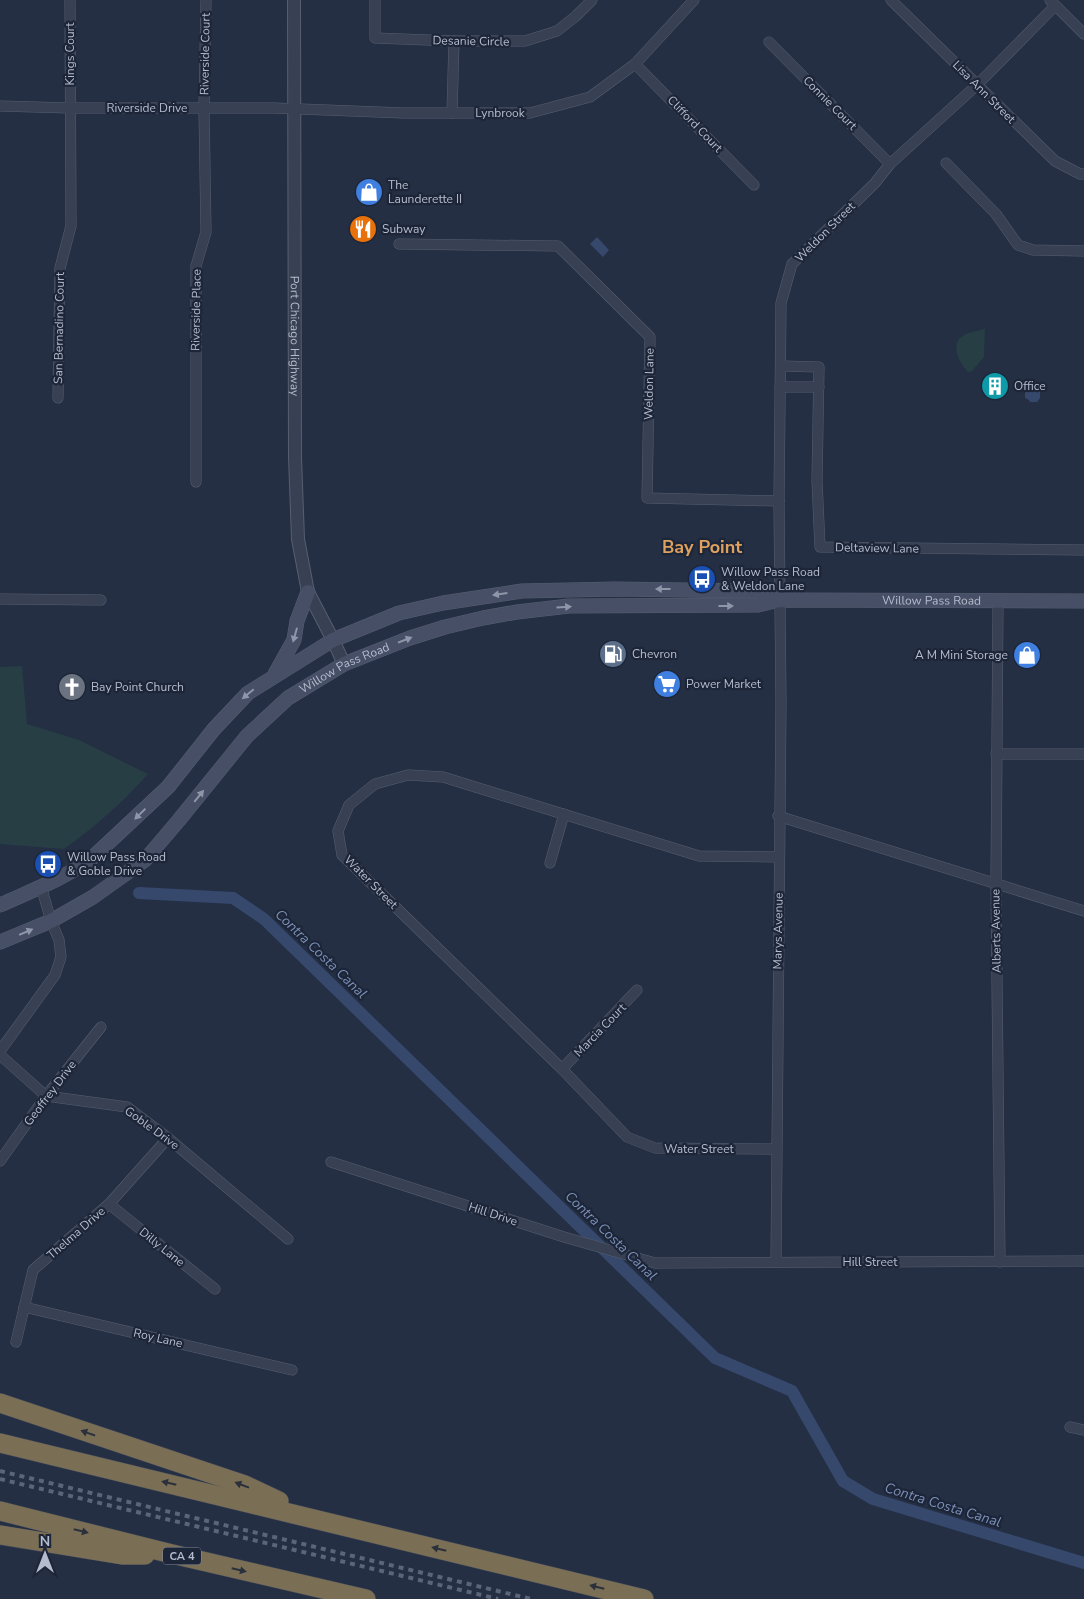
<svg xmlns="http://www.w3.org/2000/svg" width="1084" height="1599" viewBox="0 0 1084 1599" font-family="'Nunito Sans',sans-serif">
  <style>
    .green { fill: #263e44 }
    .water { fill: #36486c }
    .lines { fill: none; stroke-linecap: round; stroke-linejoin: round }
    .canal { stroke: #36486c; stroke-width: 12 }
    .minor-casing { stroke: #565f70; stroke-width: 11 }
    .tertiary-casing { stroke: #565f70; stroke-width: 14 }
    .secondary-casing { stroke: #565f70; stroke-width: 15 }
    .motorway-casing { stroke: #40495a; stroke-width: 20 }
    .minor { stroke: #384153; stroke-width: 10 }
    .tertiary { stroke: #384153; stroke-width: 12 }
    .secondary { stroke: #464f66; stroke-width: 14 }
    .motorway { stroke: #7a6e55; stroke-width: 19 }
    .rail { stroke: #5a657a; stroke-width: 4; stroke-dasharray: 5 5; stroke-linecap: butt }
    .oneway { fill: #8e96a9 }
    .oneway2 { fill: #2b313c }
    .labels { text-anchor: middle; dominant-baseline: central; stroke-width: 4.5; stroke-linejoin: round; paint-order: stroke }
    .shield { fill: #1d2638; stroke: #878fa0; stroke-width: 1 }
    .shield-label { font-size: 11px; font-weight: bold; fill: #b5bccd }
    .street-label { font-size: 12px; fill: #b5bccd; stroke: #1d2638 }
    .poi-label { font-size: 12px; fill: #b5bccd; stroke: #1d2638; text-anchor: start }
    .water-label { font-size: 14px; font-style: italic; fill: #7b8fb7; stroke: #1d2638 }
    .district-label { font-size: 18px; font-weight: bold; fill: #dfa15e; stroke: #1d2638 }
  </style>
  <rect width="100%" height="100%" fill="#242f44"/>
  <g class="green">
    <path d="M985 328 984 357 972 371 968 372C959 362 948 342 966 334 973 331 979 332 985 328Z"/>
    <path d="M22 666 27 724 79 740 148 774C122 803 96 826 64 849L0 844V667Z"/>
  </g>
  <g class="water">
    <path d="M597 237 609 250 603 257 590 244Z"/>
    <path d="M1035 382 1040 383V398L1037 402H1030L1029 400 1025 398V392Z"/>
  </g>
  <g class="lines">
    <path class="canal" d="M139 893 233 898 264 919 715 1358 792 1391 843 1481 873 1499 1084 1563"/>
    <g class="minor-casing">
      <g id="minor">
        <path d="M375 0V38L454 41H525L557 31 576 16 592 0"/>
        <path d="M891 0 1055 161 1080 174H1084"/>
        <path d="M1050 0 1084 34"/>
        <path d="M769 42 890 164"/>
        <path d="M635 64 754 185"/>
        <path d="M0 106 70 108H274L404 113H530L590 97 635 64 694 0"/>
        <path d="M452 113 454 41"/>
        <path d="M946 163 996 214 1018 245 1033 250 1084 251"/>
        <path d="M399 244 558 246 650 337 647 498 779 501"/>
        <path d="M781 366 819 367 817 481 820 547 1084 550"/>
        <path d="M780 387H819"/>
        <path d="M58 398 60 268 71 226 70 0"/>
        <path d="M196 482V266L206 232 204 108 206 0"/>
        <path d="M0 599 101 600"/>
        <path d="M998 601 996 884 1000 1262"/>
        <path d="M996 754H1084"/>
        <path d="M778 816 1084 911"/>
        <path d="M550 863 564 814"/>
        <path d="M0 1051 55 975 61 957 59 940 51 921 41 886"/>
        <path d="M0 1055 46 1096 127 1107 168 1138 288 1239"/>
        <path d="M562 1069 637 990"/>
        <path d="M776 1149 655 1148 627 1137 562 1069 342 855 338 831 349 805 375 784 408 775 443 777 699 856 778 857"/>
        <path d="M0 1161 46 1096 101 1027"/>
        <path d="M331 1162 564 1237 655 1263 1084 1261"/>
        <path d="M109 1204 215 1289"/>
        <path d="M776 1262 781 703 779 501 781 303 792 264 875 183 890 164 977 85 1055 6"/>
        <path d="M24 1307 292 1370"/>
        <path d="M16 1342 33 1270 109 1204 168 1138"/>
        <path d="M1070 1427 1084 1430"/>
      </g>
    </g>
    <g class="tertiary-casing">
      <g id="tertiary">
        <path id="s1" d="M294 0 295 457 298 539 308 592 333 640 344 664"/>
      </g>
    </g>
    <g class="secondary-casing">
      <g id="secondary">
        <path d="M275 674 294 640 297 621 308 592"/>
        <path d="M0 905C31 891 63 879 91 859L168 787 214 729 248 693 333 640 399 613 443 603 522 591 615 589 759 591 779 600"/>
        <path id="s2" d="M0 942 51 921 93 897 145 860 179 820 247 736 288 698 344 664 410 638 445 627 483 618 517 612 569 606 758 605 779 600 1084 601"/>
      </g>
    </g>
    <g class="motorway-casing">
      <g id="motorway">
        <path d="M0 1403 245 1485 279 1501"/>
        <path d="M0 1443 644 1599"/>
        <path d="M0 1511 172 1554 366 1599"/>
        <path d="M0 1535 123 1555H145"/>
      </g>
    </g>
    <use href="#minor" class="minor"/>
    <use href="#tertiary" class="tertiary"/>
    <use href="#secondary" class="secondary"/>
    <use href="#motorway" class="motorway"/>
    <g class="rail">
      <path d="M0 1471 531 1599"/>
      <path d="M0 1479 498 1599"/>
    </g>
  </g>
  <defs><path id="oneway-solid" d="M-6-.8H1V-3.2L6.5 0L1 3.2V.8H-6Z" transform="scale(1.25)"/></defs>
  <g class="oneway">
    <use href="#oneway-solid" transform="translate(663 589) rotate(-180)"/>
    <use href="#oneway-solid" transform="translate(500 594) rotate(172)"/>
    <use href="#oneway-solid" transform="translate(726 606)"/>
    <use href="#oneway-solid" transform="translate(564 607) rotate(-4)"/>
    <use href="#oneway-solid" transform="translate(295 635) rotate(106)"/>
    <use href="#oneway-solid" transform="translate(405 640) rotate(-21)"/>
    <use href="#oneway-solid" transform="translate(248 694) rotate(140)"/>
    <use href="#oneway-solid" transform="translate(199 796) rotate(-51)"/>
    <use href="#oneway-solid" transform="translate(140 814) rotate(136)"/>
    <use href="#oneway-solid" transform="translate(26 932) rotate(-23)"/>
  </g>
  <g class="oneway2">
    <use href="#oneway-solid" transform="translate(88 1433) rotate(-161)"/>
    <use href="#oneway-solid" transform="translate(169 1483) rotate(-167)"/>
    <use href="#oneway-solid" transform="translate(242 1485) rotate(-159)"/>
    <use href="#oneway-solid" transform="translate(81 1531) rotate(14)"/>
    <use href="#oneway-solid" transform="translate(439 1549) rotate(-166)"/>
    <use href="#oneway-solid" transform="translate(239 1570) rotate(13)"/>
    <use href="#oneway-solid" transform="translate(597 1587) rotate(-166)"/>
  </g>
  <defs>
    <g id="shop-disc" transform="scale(1.4375)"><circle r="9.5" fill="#3f7fe0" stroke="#1d2638"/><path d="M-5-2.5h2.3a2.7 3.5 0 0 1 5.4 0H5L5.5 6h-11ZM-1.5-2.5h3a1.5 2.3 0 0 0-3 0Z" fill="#fff"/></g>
    <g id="restaurant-disc" transform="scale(1.4375)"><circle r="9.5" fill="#e8710a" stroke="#1d2638"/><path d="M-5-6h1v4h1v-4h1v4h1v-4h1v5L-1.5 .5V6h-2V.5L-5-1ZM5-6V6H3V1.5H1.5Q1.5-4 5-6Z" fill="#fff"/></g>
    <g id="building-disc" transform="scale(1.4375)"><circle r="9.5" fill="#0f9aa8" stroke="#1d2638"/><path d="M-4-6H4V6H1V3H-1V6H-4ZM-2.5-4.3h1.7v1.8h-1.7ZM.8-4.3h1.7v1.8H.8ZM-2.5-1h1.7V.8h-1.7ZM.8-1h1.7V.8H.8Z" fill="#fff"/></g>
    <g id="bus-disc" transform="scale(1.4375)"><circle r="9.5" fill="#1a4fb4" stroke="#1d2638"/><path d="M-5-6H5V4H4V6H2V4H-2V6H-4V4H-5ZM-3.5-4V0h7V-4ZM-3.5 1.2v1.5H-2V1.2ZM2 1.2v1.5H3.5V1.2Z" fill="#fff"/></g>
    <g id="fuel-disc" transform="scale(1.4375)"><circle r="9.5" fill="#5c6f8a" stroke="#1d2638"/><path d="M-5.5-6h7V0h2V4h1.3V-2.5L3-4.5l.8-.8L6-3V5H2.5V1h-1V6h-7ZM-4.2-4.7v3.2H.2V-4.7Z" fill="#fff"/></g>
    <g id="supermarket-disc" transform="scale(1.4375)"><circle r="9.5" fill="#3f7fe0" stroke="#1d2638"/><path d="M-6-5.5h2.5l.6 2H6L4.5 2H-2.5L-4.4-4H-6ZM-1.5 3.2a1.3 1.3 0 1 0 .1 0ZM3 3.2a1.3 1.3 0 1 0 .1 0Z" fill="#fff"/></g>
    <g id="church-disc" transform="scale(1.4375)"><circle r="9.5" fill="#6b7280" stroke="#1d2638"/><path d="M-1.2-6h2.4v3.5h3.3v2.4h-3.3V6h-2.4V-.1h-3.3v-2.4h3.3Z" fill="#fff"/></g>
  </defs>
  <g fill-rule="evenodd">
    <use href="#shop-disc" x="369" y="192"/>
    <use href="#restaurant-disc" x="363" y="229"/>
    <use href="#building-disc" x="995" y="386"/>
    <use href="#bus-disc" x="702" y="579"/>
    <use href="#fuel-disc" x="613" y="654"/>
    <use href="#shop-disc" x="1027" y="655"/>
    <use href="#supermarket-disc" x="667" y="684"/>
    <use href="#church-disc" x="72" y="687"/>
    <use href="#bus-disc" x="48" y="864"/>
  </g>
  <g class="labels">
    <rect class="shield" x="163" y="1547.5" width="38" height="17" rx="4"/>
    <g class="shield-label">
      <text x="182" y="1556">CA 4</text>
    </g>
    <g class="street-label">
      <text transform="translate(471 41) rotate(1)">Desanie Circle</text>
      <text transform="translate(70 54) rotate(-90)">Kings Court</text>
      <text transform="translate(205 54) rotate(-89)">Riverside Court</text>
      <text transform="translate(984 92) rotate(45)">Lisa Ann Street</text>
      <text transform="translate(830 103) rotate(45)">Connie Court</text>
      <text x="147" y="108">Riverside Drive</text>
      <text x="500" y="113">Lynbrook</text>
      <text transform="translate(695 124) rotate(46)">Clifford Court</text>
      <text transform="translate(825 232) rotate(-45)">Weldon Street</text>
      <text transform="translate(196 310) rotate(-89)">Riverside Place</text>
      <text transform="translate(59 328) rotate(-89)">San Bernadino Court</text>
      <text stroke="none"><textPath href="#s1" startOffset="336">Port Chicago Highway</textPath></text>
      <text transform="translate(649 384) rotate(-89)">Weldon Lane</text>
      <text transform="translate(877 548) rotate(1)">Deltaview Lane</text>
      <text stroke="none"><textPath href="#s2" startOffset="1046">Willow Pass Road</textPath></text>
      <text stroke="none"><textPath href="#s2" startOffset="448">Willow Pass Road</textPath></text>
      <text transform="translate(371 882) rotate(45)">Water Street</text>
      <text transform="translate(778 931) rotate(-89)">Marys Avenue</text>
      <text transform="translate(996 931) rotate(-91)">Alberts Avenue</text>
      <text transform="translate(600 1030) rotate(-46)">Marcia Court</text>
      <text transform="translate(50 1093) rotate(-53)">Geoffrey Drive</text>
      <text transform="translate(152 1128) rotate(36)">Goble Drive</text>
      <text x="699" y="1149">Water Street</text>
      <text transform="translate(493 1214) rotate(18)">Hill Drive</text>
      <text transform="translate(76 1233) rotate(-41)">Thelma Drive</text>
      <text transform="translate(162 1247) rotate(39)">Dilly Lane</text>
      <text x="870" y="1262">Hill Street</text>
      <text transform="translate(158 1338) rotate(13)">Roy Lane</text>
    </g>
    <g class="poi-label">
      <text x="388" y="185">The<tspan x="388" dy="14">Launderette II</tspan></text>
      <text x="382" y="229">Subway</text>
      <text x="1014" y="386">Office</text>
      <text x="721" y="572">Willow Pass Road<tspan x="721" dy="14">&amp; Weldon Lane</tspan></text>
      <text x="632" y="654">Chevron</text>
      <text x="1008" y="655" text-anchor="end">A M Mini Storage</text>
      <text x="686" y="684">Power Market</text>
      <text x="91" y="687">Bay Point Church</text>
      <text x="67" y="857">Willow Pass Road<tspan x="67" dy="14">&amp; Goble Drive</tspan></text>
    </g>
    <g class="water-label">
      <text transform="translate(321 954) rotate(44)">Contra Costa Canal</text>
      <text transform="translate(611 1236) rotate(44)">Contra Costa Canal</text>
      <text transform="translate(943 1505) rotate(17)">Contra Costa Canal</text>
    </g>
    <g class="district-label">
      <text x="702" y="547">Bay Point</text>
    </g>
  </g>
  <g transform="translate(45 1554)" stroke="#1d2638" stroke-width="4" paint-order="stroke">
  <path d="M0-4L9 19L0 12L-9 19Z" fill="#b5bccd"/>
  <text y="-8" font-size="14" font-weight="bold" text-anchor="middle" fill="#b5bccd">N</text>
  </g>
</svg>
